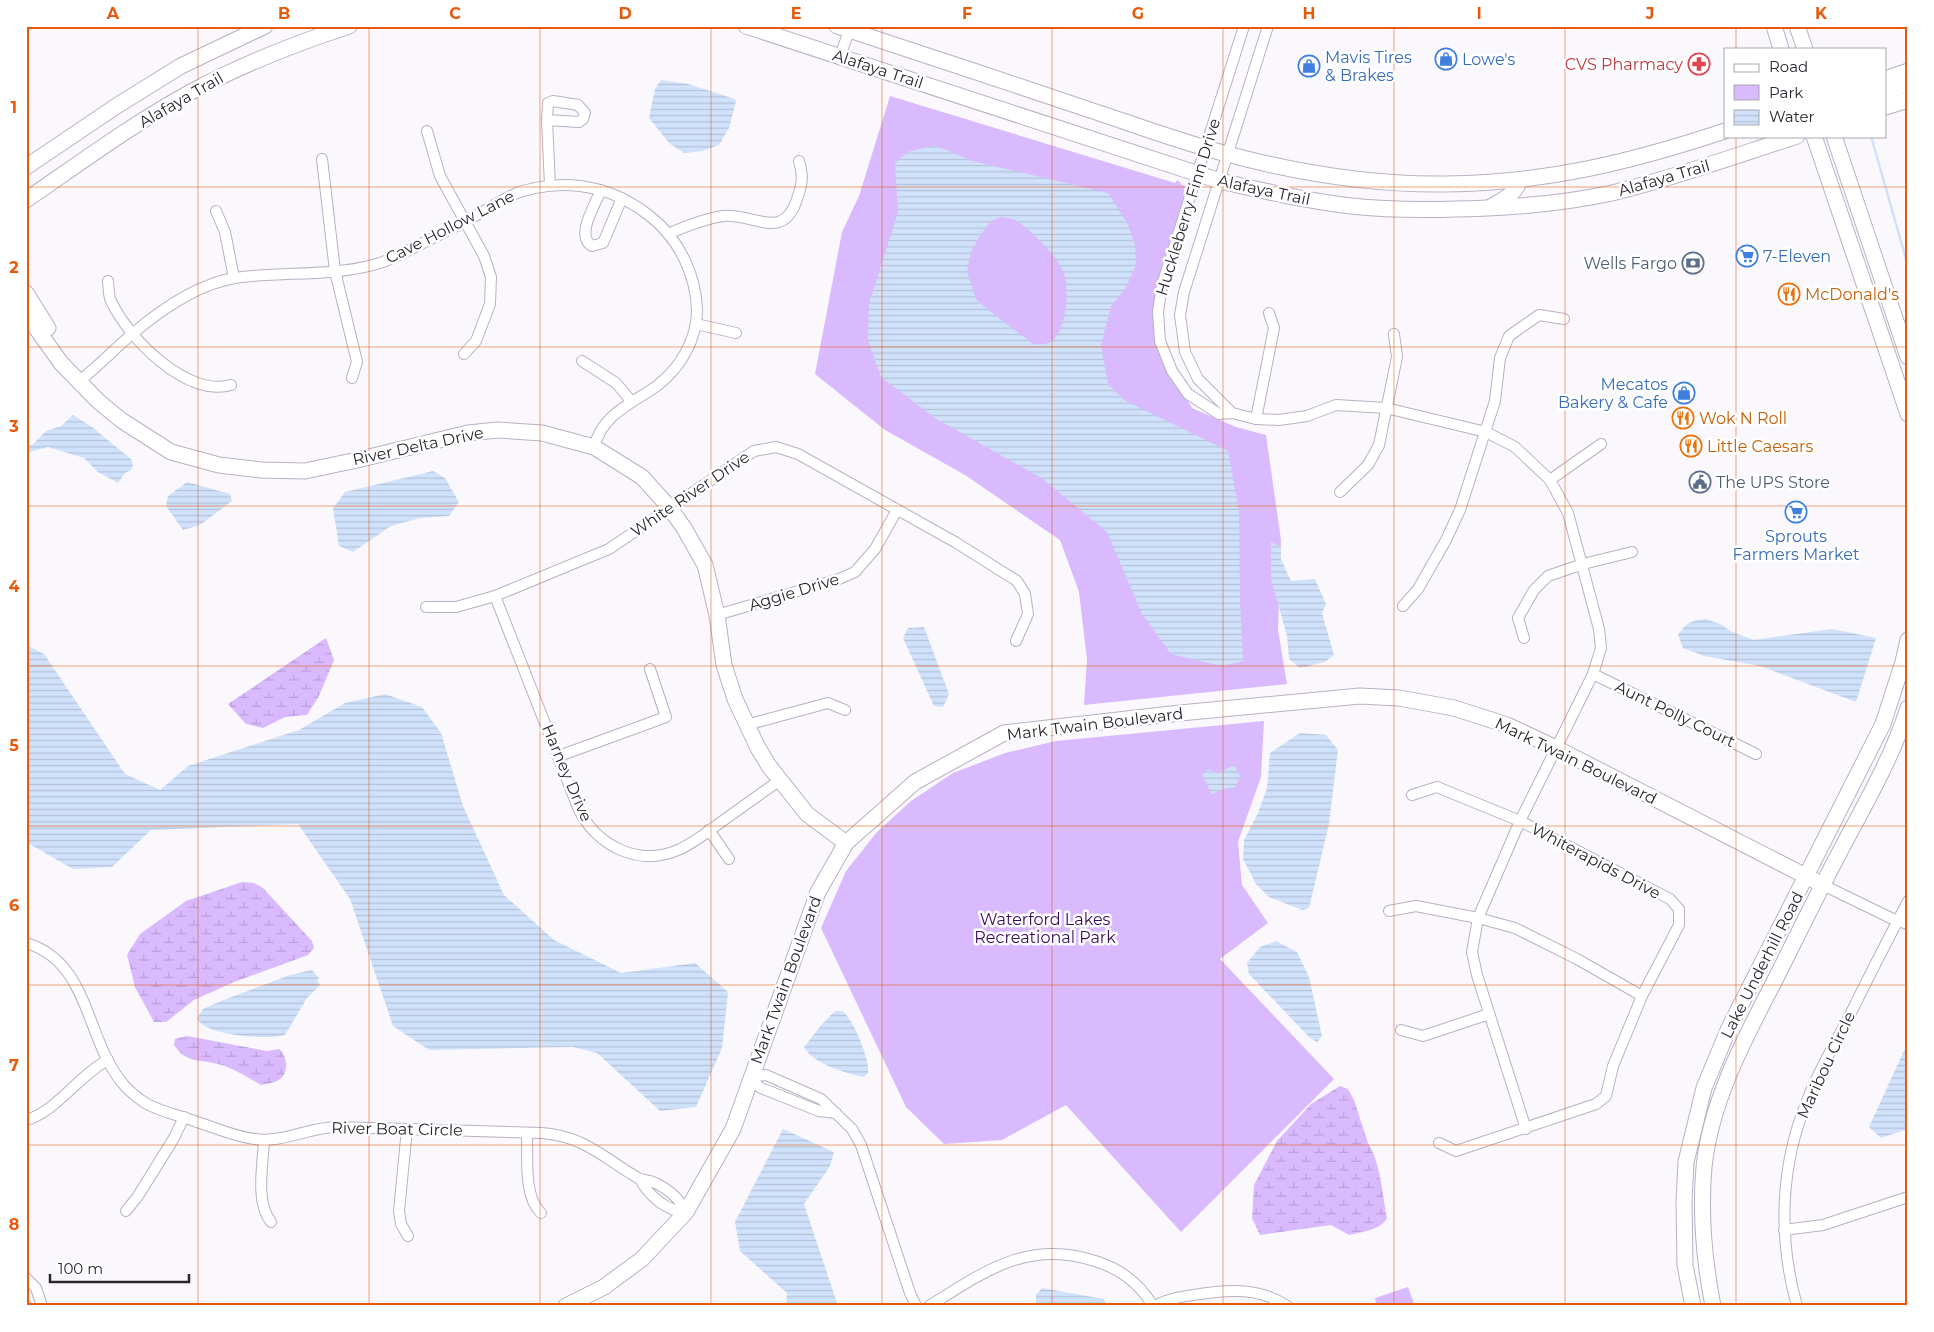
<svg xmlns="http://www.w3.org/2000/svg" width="1934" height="1332" viewBox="0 0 1934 1332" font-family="Montserrat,sans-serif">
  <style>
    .wetland { fill: url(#wetland-marsh) }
    .park { fill: #d9bafe }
    .water { fill: url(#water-rules); fill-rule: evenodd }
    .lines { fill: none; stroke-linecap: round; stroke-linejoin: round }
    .stream { stroke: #d0e2fb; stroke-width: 2.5 }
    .street-casing { stroke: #b9b0c4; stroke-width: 12 }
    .secondary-casing { stroke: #b9b0c4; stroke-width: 17 }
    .street { stroke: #fff; stroke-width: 10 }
    .secondary { stroke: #fff; stroke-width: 15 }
    .grid { fill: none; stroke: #e8590c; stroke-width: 1; stroke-opacity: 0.55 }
    .labels { text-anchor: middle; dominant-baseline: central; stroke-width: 5; stroke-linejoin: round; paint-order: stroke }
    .shop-label { font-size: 16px; fill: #366cbe; stroke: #fff; text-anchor: start }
    .health-label { font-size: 16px; fill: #be3a42; stroke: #fff; text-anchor: end }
    .street-label { font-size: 16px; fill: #2a262e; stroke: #fff }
    .service-label { font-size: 16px; fill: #4e5e75; stroke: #fff; text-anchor: end }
    .food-label { font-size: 16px; fill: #c56008; stroke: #fff; text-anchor: start }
    .park-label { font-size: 16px; fill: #390b5a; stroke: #fff }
    .neatline { fill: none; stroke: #e8590c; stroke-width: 2 }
    .grid-label { font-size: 16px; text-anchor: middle; font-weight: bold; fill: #e8590c }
  </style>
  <defs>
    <pattern id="wetland-marsh" width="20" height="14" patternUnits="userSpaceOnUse" patternTransform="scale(1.25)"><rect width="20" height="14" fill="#d9bafe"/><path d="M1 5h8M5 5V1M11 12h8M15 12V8" fill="none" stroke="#baa0da"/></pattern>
    <pattern id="water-rules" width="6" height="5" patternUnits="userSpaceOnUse" patternTransform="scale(1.25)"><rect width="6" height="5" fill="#d0e2fb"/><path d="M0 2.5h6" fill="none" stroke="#b3c2d7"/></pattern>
  </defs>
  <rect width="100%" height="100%" fill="#faf8fd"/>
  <g class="wetland">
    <path d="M326 638 334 660 319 696 307 715 285 717 263 728 246 724 228 704Z"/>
    <path d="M242 882 254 883 263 888 312 941 314 948 308 955 234 982 194 1000 166 1022H154L135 987 127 955 140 934 186 901Z"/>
    <path d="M187 1036 267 1051 279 1049C288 1057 290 1074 277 1081 272 1083 266 1084 261 1085 247 1077 234 1068 218 1064 199 1059 187 1064 174 1045L175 1039Z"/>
    <path d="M1340 1086 1348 1089 1354 1100 1368 1143C1381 1164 1382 1194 1387 1218 1381 1230 1361 1232 1349 1235L1331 1225 1260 1235 1252 1218 1254 1185 1277 1141 1311 1104Z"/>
  </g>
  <g class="park">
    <path d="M890 96 1175 183 1178 180 1182 185 1186 186 1184 189 1185 202 1155 295V344L1192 408 1236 427 1266 435 1281 540 1278 630 1287 684 1084 705 1087 660 1079 592 1060 540 965 475 885 430 815 374 842 232 859 196Z"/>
    <path d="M1264 721 1261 777 1238 842 1242 885 1268 923 1220 959 1334 1079 1181 1232 1066 1105 1002 1140 944 1144 906 1107 821 928 846 871 877 832 911 801 953 773 1005 753 1056 741Z"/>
    <path d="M1408 1287 1415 1306H1377L1375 1298Z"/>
  </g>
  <g class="water">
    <path d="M661 80 688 84 735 99 736 101 729 128 719 145 702 151 684 153 670 144 649 118 655 89Z"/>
    <path d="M934 145 972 161 1108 193 1127 223 1135 244 1136 265 1125 289 1111 306 1101 345 1108 384 1124 400 1228 451 1239 511 1240 601 1243 661 1221 666 1171 654 1142 614 1107 532 1043 479 935 418 881 377 868 340 869 304 898 212 895 163 908 152ZM1000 217C1005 218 1011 218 1015 220 1030 229 1056 255 1063 271 1070 287 1067 329 1052 341 1046 345 1040 345 1033 344L977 301 967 272 971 252 981 234 990 222Z"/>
    <path d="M73 415 92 427 131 459 133 465 131 470 125 473 118 483 98 472 84 458 48 447 26 453V446L32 445 46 431 61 426Z"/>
    <path d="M433 471 445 478 459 502 449 516 420 518 391 526 353 552 339 546 333 508 345 492Z"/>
    <path d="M187 482 230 494 232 501 200 525 183 530 166 506 168 496Z"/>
    <path d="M1271 542 1281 547V559L1291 581 1315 579 1326 604 1322 613 1334 655 1325 662 1300 668 1289 659 1287 636 1271 579Z"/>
    <path d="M1706 619 1722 625 1732 632 1754 640 1832 629 1876 638 1856 702 1760 666 1704 656 1683 648 1678 635C1687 622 1690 621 1706 619Z"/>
    <path d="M924 627 949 694 943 707 934 706 903 638 908 628Z"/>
    <path d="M26 645 44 654 125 774 160 790 188 766 299 730 345 703 385 694 422 707 441 733 463 806 504 895 554 940 621 973 695 963 728 992 722 1048 696 1107 660 1111 597 1053 573 1047 429 1050 393 1026 350 899 298 824 151 830 112 867 73 869 26 842Z"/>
    <path d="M1300 733 1326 735 1338 750 1329 824 1309 908 1303 910 1269 897 1256 884 1243 859 1244 840 1258 813 1267 788 1270 753Z"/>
    <path d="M1234 765 1240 776 1235 788H1227L1212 794 1202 775 1208 769 1217 774Z"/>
    <path d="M1276 941 1297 952 1309 977 1322 1036 1317 1042 1310 1038 1249 974 1247 963 1260 947Z"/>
    <path d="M312 970 319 978 317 980 320 985 307 998 285 1035C269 1040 203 1036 197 1018L203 1009 216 1003 290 975Z"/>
    <path d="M835 1011H842C853 1018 870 1060 868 1073L864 1077C847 1074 812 1063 804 1047L823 1023Z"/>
    <path d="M1908 1042V1129L1881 1138 1869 1127Z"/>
    <path d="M783 1129 834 1152 830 1166 804 1204 838 1306H786L787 1293 740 1251 735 1222Z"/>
    <path d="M1042 1288 1104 1299 1107 1306H1036V1295Z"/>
  </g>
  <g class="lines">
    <path class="stream" d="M1871 136 1908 266"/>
    <g class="street-casing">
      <g id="street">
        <path d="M1244 26 1162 285 1158 312 1160 341 1172 371 1188 394 1219 414 1232 413 1256 419 1279 420 1307 416 1336 405 1386 408 1486 432 1515 447 1550 480 1568 513 1599 629 1601 648 1593 674 1520 821 1478 918 1472 952 1477 975 1526 1129"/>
        <path d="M840 56 851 26"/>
        <path d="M547 120 579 122 583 119 585 113 578 105 553 101 548 103 547 120V121L550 185"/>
        <path d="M427 131 440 176 484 256 491 277 490 304 476 341 464 354"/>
        <path d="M322 159 335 271 357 362 352 378"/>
        <path d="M601 190C595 205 575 236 592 246L603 243 622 198"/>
        <path d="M216 211 225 232 234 278"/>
        <path d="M668 234C686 226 703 219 723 216 753 213 782 241 796 202 802 185 804 178 799 161"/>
        <path d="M108 281C109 287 108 295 111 301 128 338 187 398 231 385"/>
        <path d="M696 324 736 333"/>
        <path d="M582 361 616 383 632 402"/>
        <path d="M79 381C98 367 113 350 131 335 159 311 197 284 235 278 280 271 328 277 373 265 390 261 407 251 423 243 441 234 459 225 477 215 490 208 503 199 517 193 523 190 529 190 535 188 577 179 618 190 651 217 679 239 696 275 697 310 697 339 681 367 658 385 632 404 603 413 594 447"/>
        <path d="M1232 413 1198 379 1185 352 1180 315 1184 292 1268 26"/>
        <path d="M1256 419 1274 328 1269 313"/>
        <path d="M1550 480 1601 444"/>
        <path d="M1340 492 1368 465 1379 445 1397 357 1394 334"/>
        <path d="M495 596 579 810C598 846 638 867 678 850 692 844 705 834 717 825 738 810 759 795 780 780"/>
        <path d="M1403 606 1418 589 1446 540 1460 510 1495 401 1500 358 1509 336 1539 315 1564 319"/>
        <path d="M426 607H456L495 596 609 549 754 451 776 447 798 454 955 542 1017 581 1025 594 1028 614 1016 641"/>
        <path d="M717 615 839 579 855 572 875 549 897 510"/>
        <path d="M1524 638 1518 618 1534 590 1548 576 1583 564 1632 552"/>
        <path d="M1593 674 1756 754"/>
        <path d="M746 725 828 703 845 710"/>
        <path d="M559 756 666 717 650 669"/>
        <path d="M1412 795 1437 787 1520 821 1670 899 1679 909V925L1642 996 1613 1066 1606 1096 1596 1104 1456 1151 1439 1143"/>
        <path d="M709 830 729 859"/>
        <path d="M1823 885 1897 921 1908 924"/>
        <path d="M1389 911 1416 906 1478 918 1515 928 1577 959 1642 996"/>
        <path d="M26 943C91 962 85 1041 124 1085 130 1092 139 1099 147 1104 162 1112 181 1116 197 1122 216 1128 236 1137 255 1139 284 1143 309 1127 337 1127L542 1133C584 1136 604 1158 638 1178 642 1180 648 1180 653 1182 667 1188 679 1198 686 1212 666 1211 649 1196 640 1179"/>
        <path d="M1401 1030 1423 1036 1489 1014"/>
        <path d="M836 1113 819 1111 761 1088 757 1085 752 1076 766 1075 821 1099 852 1129 861 1145 910 1293 916 1306"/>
        <path d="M26 1120C55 1113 80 1074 108 1060"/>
        <path d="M407 1129 399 1211 401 1224 408 1236"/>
        <path d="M527 1133C528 1157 523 1196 541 1213"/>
        <path d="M264 1140C263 1164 255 1202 271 1222"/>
        <path d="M126 1211 138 1196 174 1138 184 1117"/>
        <path d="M1784 1230 1823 1225 1908 1197"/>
        <path d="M26 1278 36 1288 42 1306"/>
        <path d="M26 1305V1306"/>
        <path d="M929 1306C985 1271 1030 1238 1098 1262 1122 1270 1140 1284 1153 1306"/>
        <path d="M1155 1306C1169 1298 1185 1296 1200 1294 1231 1289 1260 1288 1287 1306"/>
        <path d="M1797 1306C1778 1238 1780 1166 1807 1101 1817 1074 1832 1048 1846 1023 1866 982 1887 941 1908 901"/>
      </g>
    </g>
    <g class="secondary-casing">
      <g id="secondary">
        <path d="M746 26 1220 181C1264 191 1307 201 1351 206 1396 211 1442 210 1487 208 1529 206 1571 202 1612 193 1674 178 1735 156 1797 136"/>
        <path d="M837 26C920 53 1004 81 1087 109 1133 124 1180 142 1227 154 1298 173 1373 185 1446 184 1546 183 1631 162 1725 131"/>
        <path d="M1774 26 1781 49"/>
        <path d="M1797 26 1805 49"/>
        <path d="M1885 79 1908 71"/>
        <path d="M1885 92 1908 84"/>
        <path d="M1885 107 1908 100"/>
        <path d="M1814 136 1908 414"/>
        <path d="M1834 136 1908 357"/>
        <path d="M26 167 118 105 181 66 265 26"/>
        <path d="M26 200C80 163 134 123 191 92 242 64 294 44 349 26"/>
        <path d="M1492 206C1505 199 1515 194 1520 180"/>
        <path d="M26 293 48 328"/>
        <path d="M26 314 61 363 98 401 121 420 171 452 219 465 261 470 305 471 357 460 468 433 498 430 542 433 594 447 642 477 669 507 684 528 705 565 717 615 724 665 735 699 758 748 769 766 807 814 846 843"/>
        <path d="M566 1306 604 1287 642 1259 686 1212 733 1129 818 892 846 843 915 782 1004 733 1180 713 1360 696 1399 698 1454 708 1507 725 1556 748 1823 885"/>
        <path d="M1693 1306 1685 1265 1684 1201 1686 1162 1704 1088 1729 1028 1883 724 1903 662 1908 640"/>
        <path d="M1713 1306C1704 1260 1700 1213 1704 1167 1711 1100 1745 1038 1775 980 1798 934 1821 887 1845 842 1868 799 1893 755 1908 708"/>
      </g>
    </g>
    <use href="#street" class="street"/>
    <use href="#secondary" class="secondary"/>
  </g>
  <path class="grid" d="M198 26V1306M369 26V1306M540 26V1306M711 26V1306M882 26V1306M1052 26V1306M1223 26V1306M1394 26V1306M1565 26V1306M1736 26V49M1736 136V1306M26 187H1908M26 347H1908M26 506H1908M26 666H1908M26 826H1908M26 985H1908M26 1145H1908"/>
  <defs>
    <g id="shop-ring" transform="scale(1.125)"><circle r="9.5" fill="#fff" stroke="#3f7fe0" stroke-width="1.5"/><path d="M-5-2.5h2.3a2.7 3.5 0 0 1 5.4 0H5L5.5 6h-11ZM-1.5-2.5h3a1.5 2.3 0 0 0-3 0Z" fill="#3f7fe0"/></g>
    <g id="pharmacy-ring" transform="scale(1.125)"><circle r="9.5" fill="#fff" stroke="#e0444e" stroke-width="1.5"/><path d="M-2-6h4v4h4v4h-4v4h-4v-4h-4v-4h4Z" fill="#e0444e"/></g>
    <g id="supermarket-ring" transform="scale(1.125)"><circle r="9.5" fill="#fff" stroke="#3f7fe0" stroke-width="1.5"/><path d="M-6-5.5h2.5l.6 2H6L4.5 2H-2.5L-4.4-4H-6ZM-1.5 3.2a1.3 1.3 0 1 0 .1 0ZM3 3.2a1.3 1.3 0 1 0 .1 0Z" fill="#3f7fe0"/></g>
    <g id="bank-ring" transform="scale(1.125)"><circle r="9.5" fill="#fff" stroke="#5c6f8a" stroke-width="1.5"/><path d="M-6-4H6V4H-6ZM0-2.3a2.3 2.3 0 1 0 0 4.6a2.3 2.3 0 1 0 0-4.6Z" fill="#5c6f8a"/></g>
    <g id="restaurant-ring" transform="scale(1.125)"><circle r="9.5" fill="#fff" stroke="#e8710a" stroke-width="1.5"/><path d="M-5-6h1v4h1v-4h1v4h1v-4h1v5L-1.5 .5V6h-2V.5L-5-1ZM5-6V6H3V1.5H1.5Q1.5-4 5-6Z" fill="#e8710a"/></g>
    <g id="civic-ring" transform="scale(1.125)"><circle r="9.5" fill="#fff" stroke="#5c6f8a" stroke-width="1.5"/><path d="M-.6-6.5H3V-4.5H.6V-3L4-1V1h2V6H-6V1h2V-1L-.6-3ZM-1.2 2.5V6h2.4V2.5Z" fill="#5c6f8a"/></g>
  </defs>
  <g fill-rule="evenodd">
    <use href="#shop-ring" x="1446" y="59"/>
    <use href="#pharmacy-ring" x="1699" y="64"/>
    <use href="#shop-ring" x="1309" y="66"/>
    <use href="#supermarket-ring" x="1747" y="256"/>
    <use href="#bank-ring" x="1693" y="263"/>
    <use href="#restaurant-ring" x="1789" y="294"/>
    <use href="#shop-ring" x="1684" y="393"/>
    <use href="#restaurant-ring" x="1683" y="418"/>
    <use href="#restaurant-ring" x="1691" y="446"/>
    <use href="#civic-ring" x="1700" y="482"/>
    <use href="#supermarket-ring" x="1796" y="512"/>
  </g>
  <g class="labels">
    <g class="shop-label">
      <text x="1325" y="57">Mavis Tires<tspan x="1325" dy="18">&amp; Brakes</tspan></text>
      <text x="1462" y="59">Lowe's</text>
      <text x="1763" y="256">7-Eleven</text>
      <text x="1668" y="384" text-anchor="end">Mecatos<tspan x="1668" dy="18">Bakery &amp; Cafe</tspan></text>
      <text x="1796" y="536" text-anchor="middle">Sprouts<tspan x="1796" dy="18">Farmers Market</tspan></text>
    </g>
    <g class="health-label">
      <text x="1683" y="64">CVS Pharmacy</text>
    </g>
    <g class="street-label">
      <text transform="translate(878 69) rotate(18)">Alafaya Trail</text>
      <text transform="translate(181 100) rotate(-30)">Alafaya Trail</text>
      <text transform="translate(1664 178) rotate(-16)">Alafaya Trail</text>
      <text transform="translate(1264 190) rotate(12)">Alafaya Trail</text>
      <text transform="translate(1188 207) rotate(-73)">Huckleberry Finn Drive</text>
      <text transform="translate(450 227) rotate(-27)">Cave Hollow Lane</text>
      <text transform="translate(418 446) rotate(-12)">River Delta Drive</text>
      <text transform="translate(690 494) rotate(-34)">White River Drive</text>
      <text transform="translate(794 592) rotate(-17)">Aggie Drive</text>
      <text transform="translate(1675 714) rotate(26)">Aunt Polly Court</text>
      <text transform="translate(1095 724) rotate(-7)">Mark Twain Boulevard</text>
      <text transform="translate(1576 761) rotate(26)">Mark Twain Boulevard</text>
      <text transform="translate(567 773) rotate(67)">Harney Drive</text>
      <text transform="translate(1596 861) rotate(28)">Whiterapids Drive</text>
      <text transform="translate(1762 965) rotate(-63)">Lake Underhill Road</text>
      <text transform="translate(786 980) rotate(-70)">Mark Twain Boulevard</text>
      <text transform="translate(1826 1065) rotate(-65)">Maribou Circle</text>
      <text transform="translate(397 1129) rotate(1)">River Boat Circle</text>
    </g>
    <g class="service-label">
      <text x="1677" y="263">Wells Fargo</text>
      <text x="1716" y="482" text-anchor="start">The UPS Store</text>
    </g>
    <g class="food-label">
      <text x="1805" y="294">McDonald's</text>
      <text x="1699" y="418">Wok N Roll</text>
      <text x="1707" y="446">Little Caesars</text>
    </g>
    <g class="park-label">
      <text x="1045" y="919">Waterford Lakes<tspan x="1045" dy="18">Recreational Park</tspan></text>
    </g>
  </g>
  <rect width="1934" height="1332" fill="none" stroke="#ffffff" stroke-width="55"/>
  <rect x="1724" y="48" width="162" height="90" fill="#ffffff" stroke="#aaa8ab"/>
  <rect x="1734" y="64" width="25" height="8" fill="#ffffff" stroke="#aaa8ab"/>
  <text x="1769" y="72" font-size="15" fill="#2a262e">Road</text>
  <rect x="1734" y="85" width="25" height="15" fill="#d9bafe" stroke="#aaa8ab"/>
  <text x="1769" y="98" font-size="15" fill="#2a262e">Park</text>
  <rect x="1734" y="110" width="25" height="15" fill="url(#water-rules)" stroke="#aaa8ab"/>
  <text x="1769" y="122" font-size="15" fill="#2a262e">Water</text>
  <path d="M50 1274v8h139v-8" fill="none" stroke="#2a262e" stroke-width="2.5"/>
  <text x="58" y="1274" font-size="15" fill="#2a262e" stroke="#ffffff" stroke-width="4" paint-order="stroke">100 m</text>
  <rect x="28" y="28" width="1878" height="1276" class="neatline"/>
  <g class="grid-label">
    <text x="113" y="19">A</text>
    <text x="284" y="19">B</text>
    <text x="455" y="19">C</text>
    <text x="625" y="19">D</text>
    <text x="796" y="19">E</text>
    <text x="967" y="19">F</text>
    <text x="1138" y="19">G</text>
    <text x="1309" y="19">H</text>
    <text x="1479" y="19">I</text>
    <text x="1650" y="19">J</text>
    <text x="1821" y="19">K</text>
    <text x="14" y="113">1</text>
    <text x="14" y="273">2</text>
    <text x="14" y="432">3</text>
    <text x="14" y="592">4</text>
    <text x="14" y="751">5</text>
    <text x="14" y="911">6</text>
    <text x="14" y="1071">7</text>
    <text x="14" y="1230">8</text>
  </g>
</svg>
